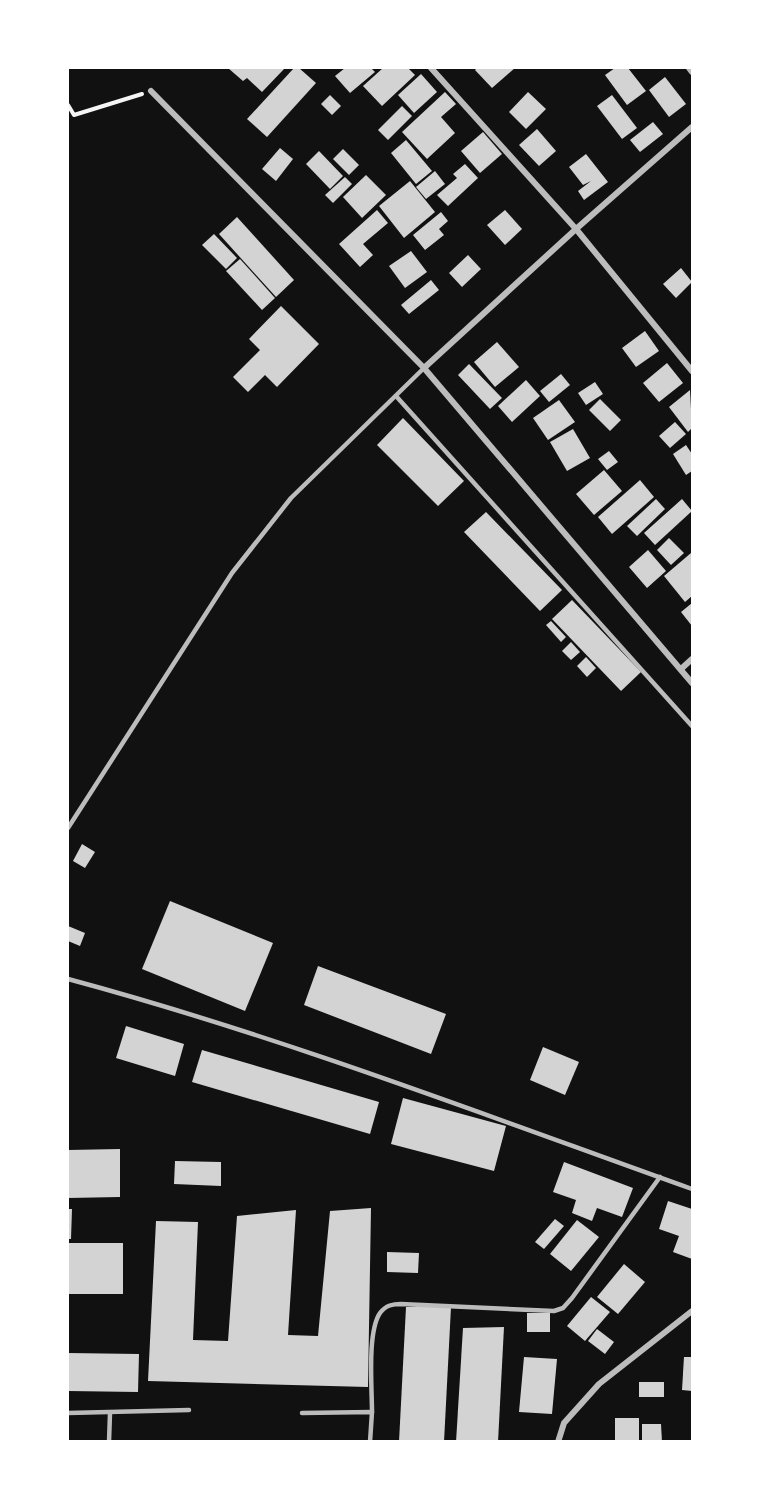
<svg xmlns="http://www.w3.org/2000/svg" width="760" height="1509" viewBox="0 0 760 1509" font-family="Overpass,sans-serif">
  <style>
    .building { fill: #d3d3d3 }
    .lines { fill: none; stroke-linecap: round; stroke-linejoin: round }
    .path { stroke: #f5f5f5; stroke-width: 4 }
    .service { stroke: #bcbcbc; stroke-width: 4.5 }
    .minor { stroke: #bcbcbc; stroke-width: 6 }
  </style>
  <rect width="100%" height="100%" fill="#111"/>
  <g class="building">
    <path d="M228 68H285L262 92 247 78 243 81Z"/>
    <path d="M294 68H299L316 83 267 137 247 119Z"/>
    <path d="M345 68H371L375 72 350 93 335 76Z"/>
    <path d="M383 68H408L415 75 382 106 363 86Z"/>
    <path d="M477 68H515L492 88 475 70Z"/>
    <path d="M615 68H628L646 91 627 105 605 75Z"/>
    <path d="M421 74 437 92 414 113 398 95Z"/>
    <path d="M665 77 686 104 669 117 649 90Z"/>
    <path d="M445 92 456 104 441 117 455 133 427 159 402 132Z"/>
    <path d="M528 92 546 109 526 129 509 112Z"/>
    <path d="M330 95 341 106 332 115 321 104Z"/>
    <path d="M612 95 637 128 622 139 597 106Z"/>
    <path d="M402 106 412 116 388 140 378 130Z"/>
    <path d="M653 122 663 134 640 152 630 140Z"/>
    <path d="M537 129 556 151 539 166 519 145Z"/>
    <path d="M483 132 502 154 480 173 461 151Z"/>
    <path d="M406 140 432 171 416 184 391 153Z"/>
    <path d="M280 148 293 159 276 181 262 169Z"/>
    <path d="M343 149 359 165 349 175 333 159Z"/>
    <path d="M319 151 343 176 330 189 306 164Z"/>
    <path d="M586 154 608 182 584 200 578 191 591 181 583 185 569 167Z"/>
    <path d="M465 164 478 178 448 206 437 195 457 178 453 174Z"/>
    <path d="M435 171 445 184 426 199 416 187Z"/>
    <path d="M366 175 386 195 362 218 343 197Z"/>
    <path d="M345 177 352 184 333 203 325 195Z"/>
    <path d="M410 181 435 212 404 238 379 206Z"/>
    <path d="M377 210 388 223 363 244 373 255 360 267 339 244Z"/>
    <path d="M505 210 522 229 505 245 487 225Z"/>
    <path d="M441 212 448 221 439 229 444 235 425 250 413 235Z"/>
    <path d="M237 217 294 280 276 297 219 234Z"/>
    <path d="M214 234 237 258 226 269 202 245Z"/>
    <path d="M411 251 427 272 405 288 389 266Z"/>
    <path d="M468 255 481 269 462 287 449 273Z"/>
    <path d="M240 259 275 298 262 310 226 271Z"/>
    <path d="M681 268 692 282 676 298 663 284Z"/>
    <path d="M431 280 439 290 409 314 401 305Z"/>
    <path d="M281 306 319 344 277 387 265 375 248 392 233 377 260 350 249 339Z"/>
    <path d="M645 331 659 351 636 367 622 348Z"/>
    <path d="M497 342 519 367 495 387 474 362Z"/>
    <path d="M667 363 683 383 659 402 643 383Z"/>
    <path d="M469 364 502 398 490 409 458 375Z"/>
    <path d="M561 374 570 385 549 402 540 391Z"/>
    <path d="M526 380 540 396 512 422 498 406Z"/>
    <path d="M595 382 603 394 586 405 578 393Z"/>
    <path d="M690 390 692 428 688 432 669 407Z"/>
    <path d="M600 399 621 420 610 431 589 410Z"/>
    <path d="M559 400 575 422 548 440 533 418Z"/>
    <path d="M403 418 464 481 438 506 377 445Z"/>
    <path d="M675 422 686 434 670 448 659 436Z"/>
    <path d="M573 429 590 458 567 471 550 442Z"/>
    <path d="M686 445 692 454V471L686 475 673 454Z"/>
    <path d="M609 451 618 462 607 470 598 459Z"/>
    <path d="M604 470 622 491 594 515 576 494Z"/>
    <path d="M640 480 654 497 612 534 598 517Z"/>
    <path d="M656 499 665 509 637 536 627 526Z"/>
    <path d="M682 499 692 511 655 545 644 533Z"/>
    <path d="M486 512 562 590 540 611 464 532Z"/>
    <path d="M669 538 684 553 671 565 657 550Z"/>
    <path d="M648 550 666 571 647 588 629 567Z"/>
    <path d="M691 553 692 596 685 602 664 576Z"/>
    <path d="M572 600 641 672 621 691 552 619Z"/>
    <path d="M692 603V626L681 612Z"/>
    <path d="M551 621 566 637 561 642 546 625Z"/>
    <path d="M571 642 580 652 571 660 562 651Z"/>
    <path d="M586 657 596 668 587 677 577 666Z"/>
    <path d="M82 844 95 852 85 868 73 861Z"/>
    <path d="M170 901 273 943 245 1011 142 969Z"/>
    <path d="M68 926 85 933 80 946 68 941Z"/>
    <path d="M318 966 446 1014 431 1054 304 1005Z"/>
    <path d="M126 1026 184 1044 175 1076 116 1058Z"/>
    <path d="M543 1047 579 1062 565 1095 530 1080Z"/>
    <path d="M202 1050 379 1102 370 1134 192 1082Z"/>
    <path d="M403 1098 506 1126 494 1171 391 1144Z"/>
    <path d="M120 1149V1197L68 1198V1150Z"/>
    <path d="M175 1161 221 1162V1186L174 1184Z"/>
    <path d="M564 1162 633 1188 622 1217 597 1208 592 1221 572 1213 576 1200 553 1192Z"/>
    <path d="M668 1201 692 1209V1259L673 1252 679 1236 659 1229Z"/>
    <path d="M371 1208 368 1387 148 1381 156 1221 198 1222 193 1340 228 1341 237 1216 296 1210 288 1335 318 1336 330 1211Z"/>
    <path d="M68 1209H72L71 1239H68Z"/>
    <path d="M555 1219 564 1226 544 1249 535 1242Z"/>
    <path d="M577 1220 599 1237 571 1271 550 1254Z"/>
    <rect x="68" y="1243" width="55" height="51"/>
    <path d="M387 1252 419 1253 418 1273 387 1272Z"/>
    <path d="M624 1264 645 1282 618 1314 597 1297Z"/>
    <path d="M591 1297 610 1312 585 1341 567 1326Z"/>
    <path d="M406 1307H451L444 1442H399Z"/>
    <rect x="527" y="1313" width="23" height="19"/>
    <path d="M504 1327 498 1442H456L463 1328Z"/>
    <path d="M597 1329 614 1342 605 1354 588 1341Z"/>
    <path d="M68 1353 139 1354 138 1392 68 1391Z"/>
    <path d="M524 1357 557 1359 552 1414 519 1412Z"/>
    <path d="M684 1357H692V1391L682 1390Z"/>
    <rect x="639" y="1382" width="25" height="15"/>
    <rect x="615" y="1418" width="24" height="24"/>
    <path d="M642 1424H661L662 1442H642Z"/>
  </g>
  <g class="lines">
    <path class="path" d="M68 105 74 115 142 94"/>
    <g class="service">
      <path d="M396 396 692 726"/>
      <path d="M68 828 232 573 291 498 424 368"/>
      <path d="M68 979C280 1036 485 1115 692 1189"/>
      <path d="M372 1412C372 1388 367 1332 380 1313 386 1305 393 1304 401 1304L554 1311 563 1308 572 1298 660 1177"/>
      <path d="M68 1413 189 1410"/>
      <path d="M302 1413 372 1412 370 1442"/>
      <path d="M109 1442 110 1413"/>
    </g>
    <g class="minor">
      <path d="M431 68 576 229 692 371"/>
      <path d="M689 68 692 72"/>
      <path d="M151 91 424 368"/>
      <path d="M692 127 576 229 424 368 692 683"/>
      <path d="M681 669 692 659"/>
      <path d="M558 1442 564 1423 599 1384 692 1311"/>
    </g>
  </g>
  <rect width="760" height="1509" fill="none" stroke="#ffffff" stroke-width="138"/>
</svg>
